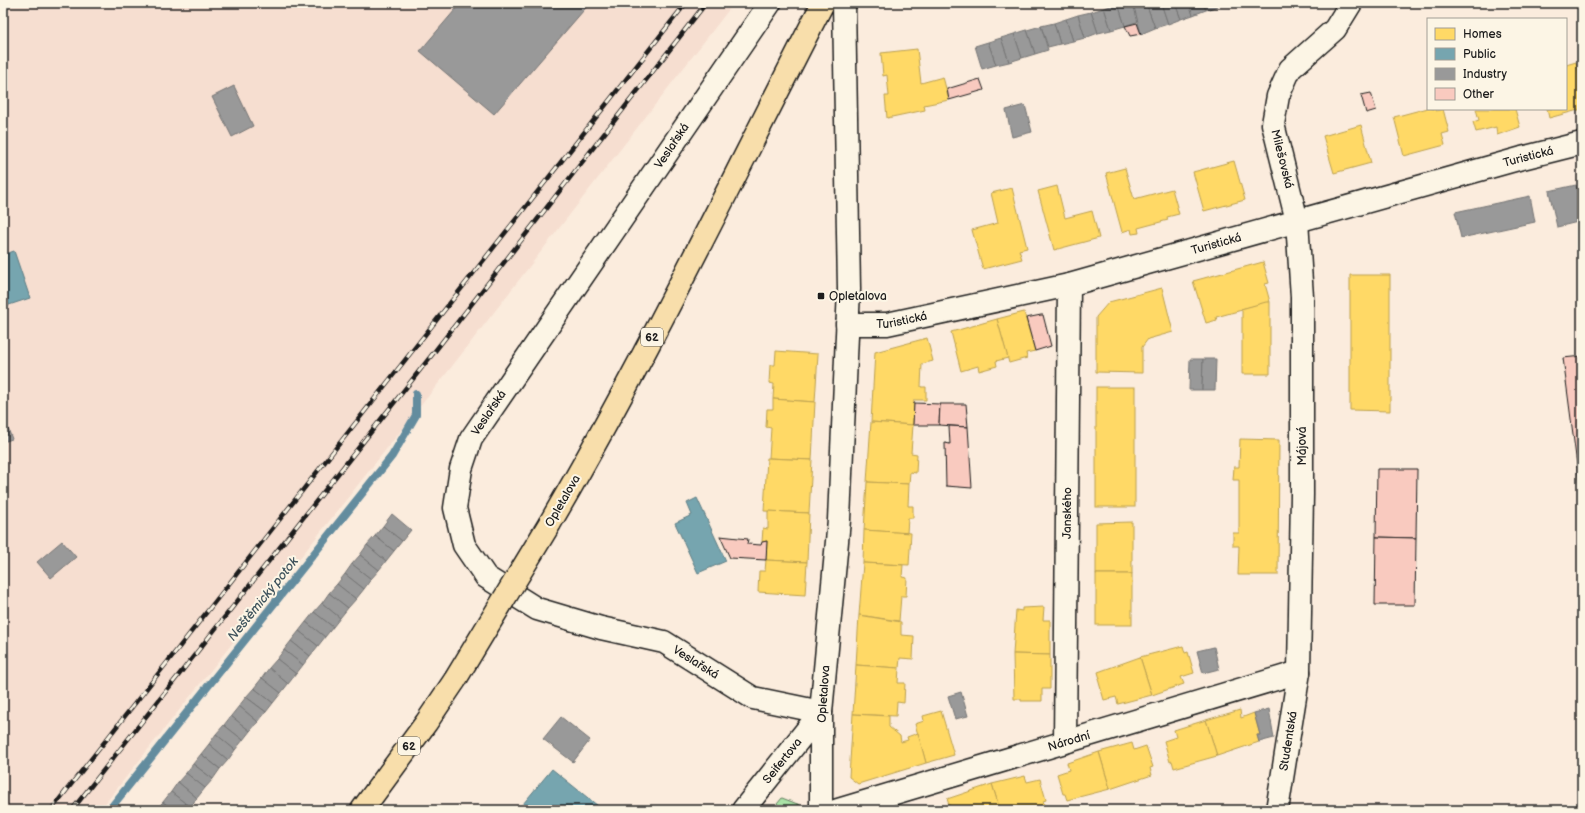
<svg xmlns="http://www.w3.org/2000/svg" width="1585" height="813" viewBox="0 0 1585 813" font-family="'Balsamiq Sans',sans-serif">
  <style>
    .built { fill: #f6ded0 }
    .green { fill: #aae2a6; stroke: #637f61 }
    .homes { fill: #ffd966; stroke: #bba050 }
    .public { fill: #76a5af; stroke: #5b7c83 }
    .industry { fill: #999; stroke: #747474 }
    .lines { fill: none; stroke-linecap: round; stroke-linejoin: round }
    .stream { stroke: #648c9e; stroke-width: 8 }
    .building { fill: #f9cabf; stroke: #1c1c1c }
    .minor-casing { stroke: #1c1c1c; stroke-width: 25 }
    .tertiary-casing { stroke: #1c1c1c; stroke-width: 25 }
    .primary-casing { stroke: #1c1c1c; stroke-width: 25 }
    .minor { stroke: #fcf5e5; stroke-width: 22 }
    .tertiary { stroke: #fcf5e5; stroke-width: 22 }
    .primary { stroke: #f8deab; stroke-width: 22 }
    .rail-casing { stroke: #1c1c1c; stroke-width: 4.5 }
    .rail { stroke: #fcf5e5; stroke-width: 3; stroke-dasharray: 9; stroke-linecap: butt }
    .primary-bridge-casing { stroke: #1c1c1c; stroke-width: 25; stroke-linecap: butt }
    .primary-bridge { stroke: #f8deab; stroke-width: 22 }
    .poi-dot { fill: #1c1c1c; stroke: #fcf5e5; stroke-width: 1.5 }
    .labels { text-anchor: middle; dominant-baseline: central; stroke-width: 4; stroke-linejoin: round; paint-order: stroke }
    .shield { fill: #fcf5e5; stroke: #5f5d58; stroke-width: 1 }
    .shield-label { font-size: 11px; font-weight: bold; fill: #1c1c1c }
    .street-label { font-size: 12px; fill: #1c1c1c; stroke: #fcf5e5 }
    .poi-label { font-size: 12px; fill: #1c1c1c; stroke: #fcf5e5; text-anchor: start }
    .water-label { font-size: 13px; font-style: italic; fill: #40545d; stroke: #fcf5e5 }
  </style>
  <rect width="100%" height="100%" fill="#fbecdd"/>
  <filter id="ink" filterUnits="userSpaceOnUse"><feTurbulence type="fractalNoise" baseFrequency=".025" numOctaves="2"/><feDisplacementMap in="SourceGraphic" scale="8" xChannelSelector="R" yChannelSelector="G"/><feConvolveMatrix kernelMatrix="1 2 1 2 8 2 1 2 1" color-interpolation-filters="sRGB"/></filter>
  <g filter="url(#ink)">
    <path class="built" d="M3 3H734L453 365 100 810H3Z"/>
    <path class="green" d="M782 798 800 805 799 810H772Z"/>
    <g class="homes">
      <path d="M917 49 921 83 943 77 949 100 924 105 925 110 887 118 885 96H889L887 75 883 76 881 53Z"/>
      <path d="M1576 62 1582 84V109L1549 118 1547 109H1566V65Z"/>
      <path d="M1428 108 1435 109 1436 111 1443 109 1449 132 1442 134 1445 145 1404 156 1394 117Z"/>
      <path d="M1476 109H1515L1520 127 1497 135 1496 127 1476 132 1473 122 1479 120Z"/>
      <path d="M1361 125 1371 163 1334 173 1323 136Z"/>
      <path d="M1234 161 1245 200 1204 211 1193 172Z"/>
      <path d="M1125 168 1134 199 1172 189 1179 214 1167 217 1168 220 1138 228 1139 233 1132 234 1131 229 1122 232 1106 173Z"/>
      <path d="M1057 186 1065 218 1092 211 1099 238 1054 250 1038 191Z"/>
      <path d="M1012 188 1027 248 1019 250 1022 259 983 269 972 230 998 223 991 193Z"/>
      <path d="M1263 262 1269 283 1265 284 1270 302 1241 309 1242 310 1216 317 1217 320 1206 323 1193 281Z"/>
      <path d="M1350 275H1390V411L1350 410Z"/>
      <path d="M1162 288 1173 332 1148 339 1142 347V373L1096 372V317L1109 302Z"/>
      <path d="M1266 302H1270V374H1242V310L1241 309Z"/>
      <path d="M1024 312 1035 351 1026 353 1027 358 1009 363 997 319Z"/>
      <path d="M997 319 1008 358 996 361 997 366 979 371 978 366 961 371 951 332Z"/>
      <path d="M927 338 933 361 922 364 921 387H926V400H914L913 425 871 422 875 352Z"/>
      <path d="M776 351 818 354 815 402 773 399 774 384 769 383 770 365H775Z"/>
      <rect x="1096" y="387" width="39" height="120"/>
      <path d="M773 399 815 402 812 460 769 458 771 428 766 427 767 409H773Z"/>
      <path d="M871 422 913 425 911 453 917 454 916 473 910 472 909 484 867 482Z"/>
      <path d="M1240 439 1279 440 1278 575H1238L1239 546H1233V533H1239V480H1233L1234 467H1239Z"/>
      <path d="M767 458 812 460 809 513 764 511Z"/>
      <path d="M867 482 909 484 908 506H913V518H908L907 533 864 530Z"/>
      <path d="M768 511 809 513 807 562 766 560 767 541 762 542 763 528 768 529Z"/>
      <path d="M1132 522V574H1096V523Z"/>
      <path d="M864 530 911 533 909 565 863 563Z"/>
      <path d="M766 560 807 562 805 595 758 592 759 571H765Z"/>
      <path d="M863 563 903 565 902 577 907 578 906 596H901L899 621 859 615Z"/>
      <rect x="1096" y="574" width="36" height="51"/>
      <path d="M1044 607 1043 620H1050V655L1013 654 1016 610 1022 611V608Z"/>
      <path d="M859 615 901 622V635L914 636 913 659 900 658 899 668 856 665Z"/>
      <path d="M1183 646 1185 653 1188 652 1194 673 1181 677 1184 684 1152 695 1140 657Z"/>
      <path d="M1013 654 1050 655V689H1042V701H1021V699H1014Z"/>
      <path d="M1140 657 1152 695 1118 704 1116 697 1104 700 1098 679H1100L1098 672Z"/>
      <path d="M856 665 899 668 898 683H905L904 703 897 702 896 716 853 714Z"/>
      <path d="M1240 710 1241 718 1254 713 1260 735H1257L1259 742 1217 756 1206 720Z"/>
      <path d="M941 711 954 755 926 763 915 724 924 721 923 716Z"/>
      <path d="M853 714 889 716V727L900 736 901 742 908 740 907 737 918 733 926 763 858 784 849 777Z"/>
      <path d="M1206 720 1217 756 1174 768 1172 761 1170 762 1164 741 1176 737 1174 730Z"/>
      <path d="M1132 743 1134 750 1146 746 1153 767 1150 768 1152 775 1110 789 1099 752Z"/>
      <path d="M1099 752 1110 789 1067 800 1065 794H1063L1057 774 1069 770 1067 763Z"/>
      <path d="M1025 776 1027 782 1040 779 1046 800 1043 801 1045 807 1036 810H1000L992 784Z"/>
      <path d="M992 784 1000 810H951L947 799Z"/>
    </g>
    <g class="public">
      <path d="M14 251 30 298 3 307V255Z"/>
      <path d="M697 498 726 561 698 573 675 523 692 515 687 503Z"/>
      <path d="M552 769 603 810H518Z"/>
    </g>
    <g class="industry">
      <path d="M461 3H590L494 114 420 51Z"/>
      <path d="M1133 3 1139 21 1125 26 1118 4Z"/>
      <path d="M1146 3H1161L1168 24 1155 28Z"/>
      <path d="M1146 3 1155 28 1141 34 1134 7Z"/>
      <path d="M1161 3H1175L1181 19 1168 24Z"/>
      <path d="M1175 3H1189L1193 15 1181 19Z"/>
      <path d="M1189 3H1203L1206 10 1193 15Z"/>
      <path d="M1203 3H1217L1218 6 1206 10Z"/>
      <path d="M1118 4 1125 26 1111 30 1104 8Z"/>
      <path d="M1104 8 1111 30 1098 33 1091 12Z"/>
      <path d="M1091 12 1098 33 1085 38 1078 15Z"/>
      <path d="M1078 15 1085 38 1073 41 1066 19Z"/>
      <path d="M1066 19 1073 41 1060 44 1054 23Z"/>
      <path d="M1054 23 1060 44 1048 47 1041 26Z"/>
      <path d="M1041 26 1048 50 1035 54 1027 30Z"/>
      <path d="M1027 30 1035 54 1022 58 1014 34Z"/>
      <path d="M1014 34 1022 58 1009 62 1001 38Z"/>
      <path d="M1001 38 1009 62 996 65 988 42Z"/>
      <path d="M988 42 996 65 982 69 975 46Z"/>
      <path d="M234 86 253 126 232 137 212 97Z"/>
      <path d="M1025 105 1032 132 1012 137 1006 110Z"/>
      <path d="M1576 185 1582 211V221L1557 227 1549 191Z"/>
      <path d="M1530 196 1535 222 1461 238 1455 212Z"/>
      <path d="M1190 359H1203L1202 390H1189Z"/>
      <path d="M1203 359H1216L1215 390H1202Z"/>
      <path d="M4 418 12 439 3 442V419Z"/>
      <path d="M392 514 411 530 402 541 383 526Z"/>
      <path d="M383 526 402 541 394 551 375 536Z"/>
      <path d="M375 536 394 551 386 561 367 545Z"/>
      <path d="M62 541 76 557 51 578 37 562Z"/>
      <path d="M367 545 386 561 379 570 360 555Z"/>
      <path d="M360 555 379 570 371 579 352 564Z"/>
      <path d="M352 564 371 579 364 589 345 574Z"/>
      <path d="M345 574 364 589 356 599 337 584Z"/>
      <path d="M337 584 356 599 348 608 329 593Z"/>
      <path d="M329 593 348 608 340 618 322 603Z"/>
      <path d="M322 603 340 618 333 627 314 612Z"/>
      <path d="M314 612 333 627 325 637 306 622Z"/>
      <path d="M306 622 325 637 318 646 299 631Z"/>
      <path d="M299 631 318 646 310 656 291 641Z"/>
      <path d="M291 641 310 656 303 665 284 650Z"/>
      <path d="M1214 647 1219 669 1203 673 1197 651Z"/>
      <path d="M284 650 303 665 296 674 277 659Z"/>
      <path d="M277 659 296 674 288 684 269 668Z"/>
      <path d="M269 668 288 684 281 693 262 678Z"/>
      <path d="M262 678 281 693 273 703 254 688Z"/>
      <path d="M254 688 273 703 266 712 246 697Z"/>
      <path d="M961 692 968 716 955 719 948 696Z"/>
      <path d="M246 697 266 712 258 722 239 706Z"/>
      <path d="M239 706 258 722 250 731 231 716Z"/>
      <path d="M1269 709 1274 738 1259 742 1257 735H1260L1254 713Z"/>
      <path d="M231 716 250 731 243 740 224 725Z"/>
      <path d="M561 717 590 740 573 762 543 739Z"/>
      <path d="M224 725 243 740 235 750 216 734Z"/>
      <path d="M216 734 235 750 228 760 209 744Z"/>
      <path d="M209 744 228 760 220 769 201 754Z"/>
      <path d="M201 754 220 769 213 779 193 764Z"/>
      <path d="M193 764 213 779 205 788 186 773Z"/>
      <path d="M186 773 205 788 197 798 178 782Z"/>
      <path d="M178 782 197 798 190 807 171 792Z"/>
      <path d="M171 792 190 807 187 810H173L163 802Z"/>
      <path d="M163 802 173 810H156Z"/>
    </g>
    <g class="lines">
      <path class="stream" d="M109 810 392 456 416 415V394"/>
    </g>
    <g class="building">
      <path d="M1137 23 1141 34 1130 36 1125 26Z"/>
      <path d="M980 79 984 90 949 100 947 89Z"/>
      <path d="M1371 93 1376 110 1366 113 1361 95Z"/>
      <path d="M1041 315H1043L1051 346 1035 351 1026 318Z"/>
      <path d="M1582 356V503L1563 358Z"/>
      <path d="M914 403 940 404 939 425H913Z"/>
      <path d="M940 404H966L968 427 939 425Z"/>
      <path d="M949 426 968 427 972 488 946 486 945 443 950 444Z"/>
      <path d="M1377 469H1417L1416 538 1376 537Z"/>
      <path d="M720 536 748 539 747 544 761 545 762 542 767 541 766 560 730 558Z"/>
      <path d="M1376 537 1416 538 1415 605H1375Z"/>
    </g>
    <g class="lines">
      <g class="minor-casing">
        <g id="minor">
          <path id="s1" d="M770 3 471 439 461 469 455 508 464 545 486 577 537 609 601 628 664 642 753 698 821 712V810"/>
          <path id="s2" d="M847 324H887L1069 285 1522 158 1582 143"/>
          <path id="s3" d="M1065 742 1069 285"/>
          <path id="s4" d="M838 810 1299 672"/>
          <path id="s5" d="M1277 810 1299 672 1302 494V297L1297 221 1273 124 1278 96 1290 69 1335 29 1351 3"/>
        </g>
      </g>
      <g class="tertiary-casing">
        <g id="tertiary">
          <path id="s6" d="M743 810 821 712 839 520 849 289 844 3"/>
        </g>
      </g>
      <g class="primary-casing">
        <g id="primary">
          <path d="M550 523C649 354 733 177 823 3"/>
          <path d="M362 810 426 723 455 680"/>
        </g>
      </g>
      <use href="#minor" class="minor"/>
      <use href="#tertiary" class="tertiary"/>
      <use href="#primary" class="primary"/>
      <g class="rail-casing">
        <g id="rail">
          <path d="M51 810 686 3"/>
          <path d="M72 810 435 351 706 3"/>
        </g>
      </g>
      <use href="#rail" class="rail"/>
      <g class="primary-bridge-casing">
        <path id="primary-bridge" d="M455 680 550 523"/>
      </g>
      <use href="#primary-bridge" class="primary-bridge"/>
    </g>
  </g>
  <rect class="poi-dot" x="817" y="292" width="8" height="8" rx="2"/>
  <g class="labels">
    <g class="shield">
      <rect x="641" y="328" width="22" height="18" rx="3"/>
      <rect x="398" y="737" width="22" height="18" rx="3"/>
    </g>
    <g class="shield-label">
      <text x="652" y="337">62</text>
      <text x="409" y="746">62</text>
    </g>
    <g class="street-label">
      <text transform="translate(672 146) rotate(-56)">Veslařská</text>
      <text stroke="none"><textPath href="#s2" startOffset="703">Turistická</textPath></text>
      <text transform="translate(1282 159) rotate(76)">Milešovská</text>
      <text stroke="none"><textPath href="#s2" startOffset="379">Turistická</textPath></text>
      <text stroke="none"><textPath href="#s2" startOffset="55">Turistická</textPath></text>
      <text transform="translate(489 413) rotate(-56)">Veslařská</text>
      <text transform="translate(1302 446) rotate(-90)">Májová</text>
      <text transform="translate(563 501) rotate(-60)">Opletalova</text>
      <text stroke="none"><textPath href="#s3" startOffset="229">Janského</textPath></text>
      <text stroke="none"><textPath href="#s1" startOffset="906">Veslařská</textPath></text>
      <text transform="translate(824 694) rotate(-86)">Opletalova</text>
      <text stroke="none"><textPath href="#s4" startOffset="241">Národní</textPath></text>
      <text stroke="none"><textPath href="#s5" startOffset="70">Studentská</textPath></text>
      <text stroke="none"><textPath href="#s6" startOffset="63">Seifertova</textPath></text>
    </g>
    <g class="poi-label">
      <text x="829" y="296">Opletalova</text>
    </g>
    <g class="water-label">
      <text transform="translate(263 599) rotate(-51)">Neštěmický potok</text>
    </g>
  </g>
  <rect width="1585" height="813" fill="none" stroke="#fcf5e5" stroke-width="16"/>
  <rect x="8" y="8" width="1569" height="797" fill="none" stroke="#1c1c1c" stroke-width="1.5" filter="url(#ink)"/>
  <rect x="1427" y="18" width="140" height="92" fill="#fcf5e5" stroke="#a29e95"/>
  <rect x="1435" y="28" width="20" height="12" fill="#ffd966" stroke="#a29e95"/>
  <text x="1463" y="38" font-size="12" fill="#1c1c1c">Homes</text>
  <rect x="1435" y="48" width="20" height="12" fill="#76a5af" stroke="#a29e95"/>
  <text x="1463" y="58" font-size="12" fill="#1c1c1c">Public</text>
  <rect x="1435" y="68" width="20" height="12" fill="#999999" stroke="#a29e95"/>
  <text x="1463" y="78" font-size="12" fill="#1c1c1c">Industry</text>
  <rect x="1435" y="88" width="20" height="12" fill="#f9cabf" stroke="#a29e95"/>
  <text x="1463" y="98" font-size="12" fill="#1c1c1c">Other</text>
</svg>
